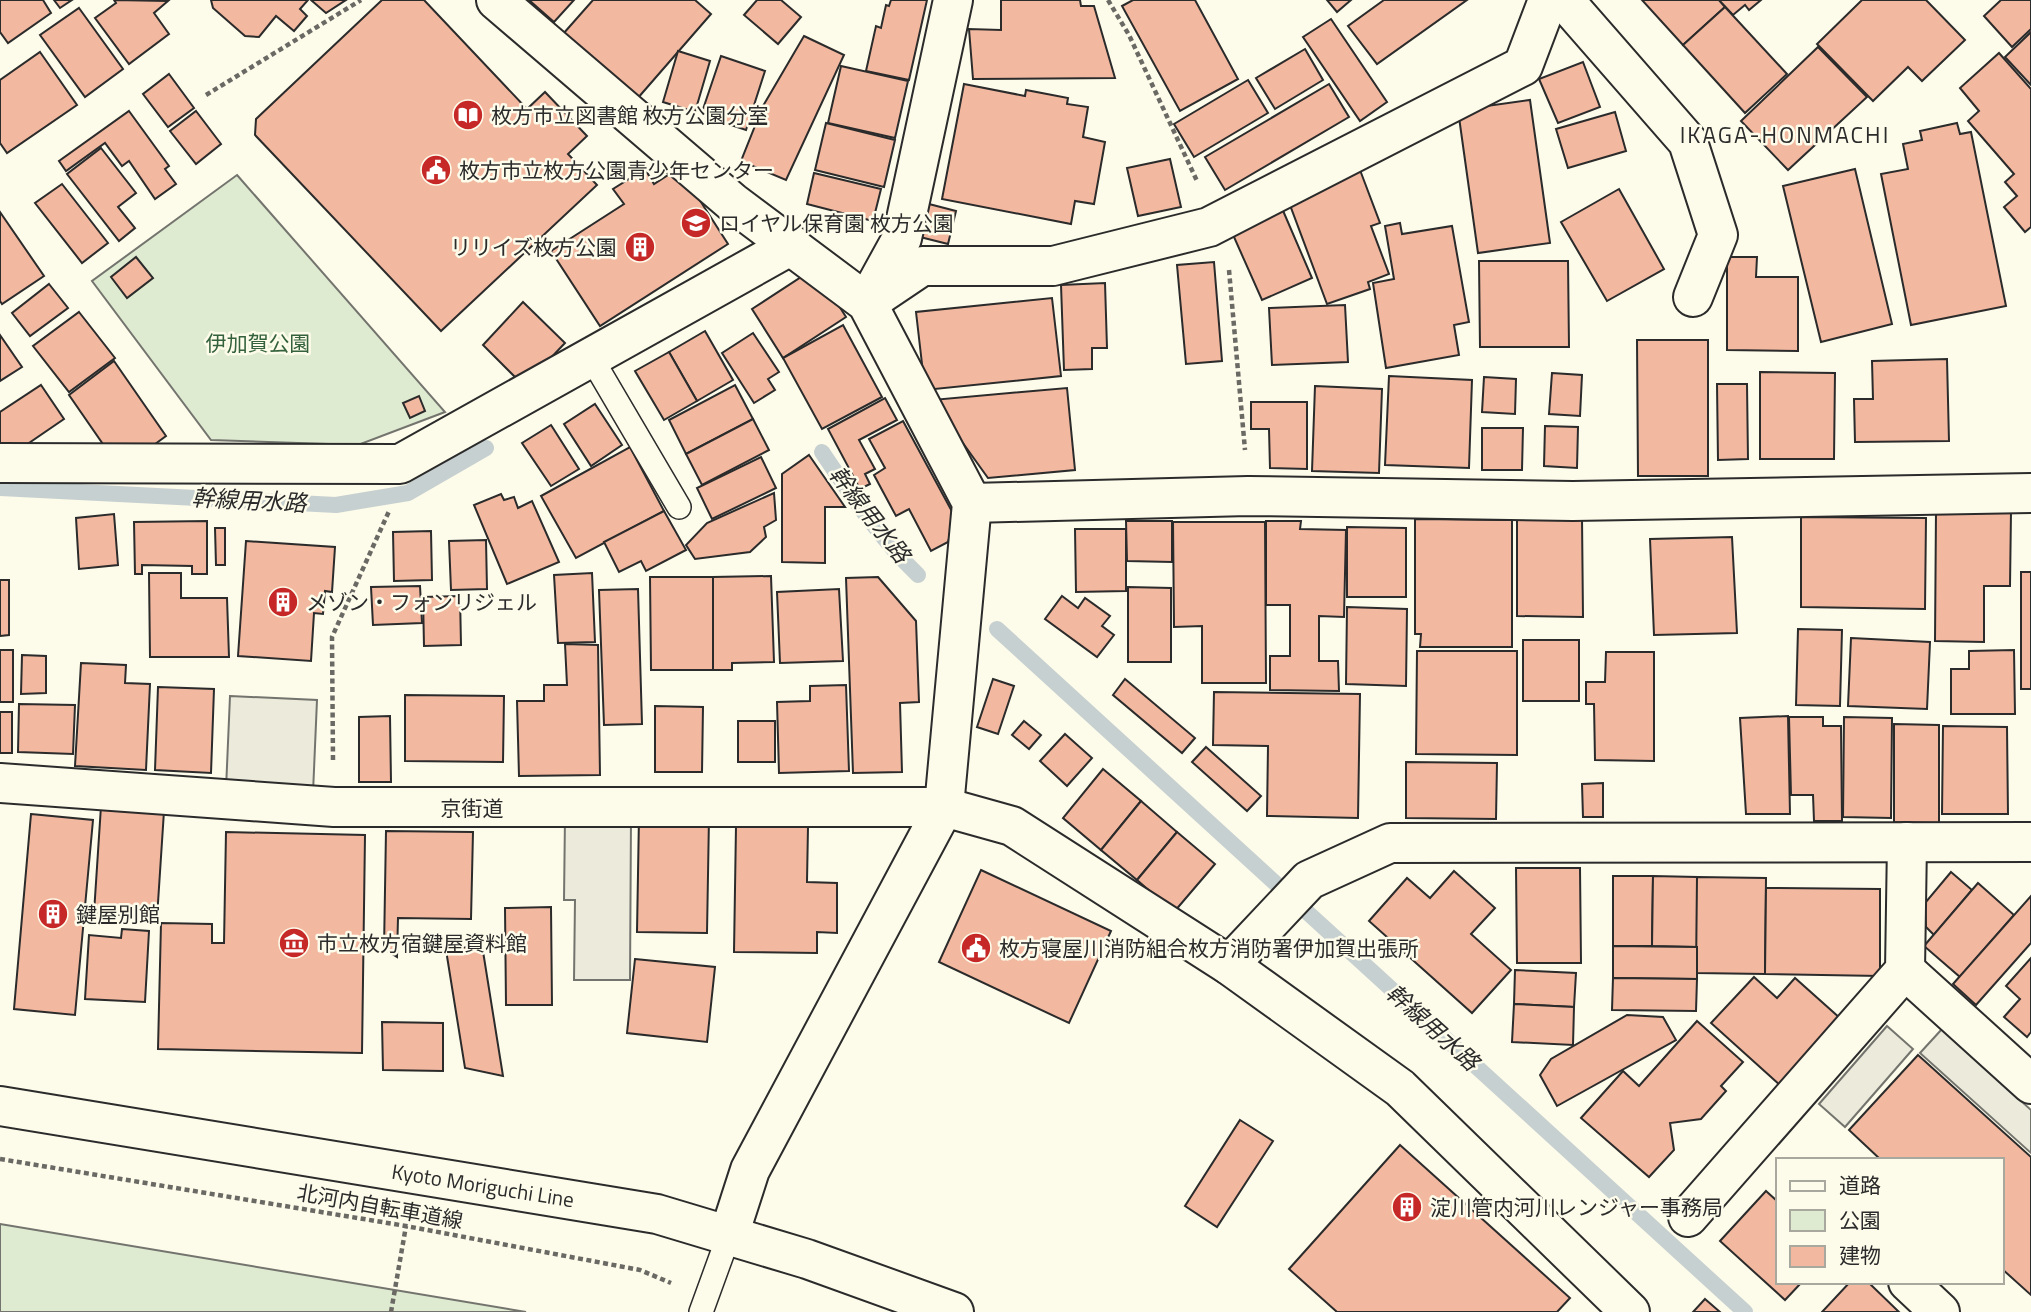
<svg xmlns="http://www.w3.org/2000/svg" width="2031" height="1312" viewBox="0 0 2031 1312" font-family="'Titillium Web','Noto Sans JP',sans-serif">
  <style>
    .green { fill: #deebd1; stroke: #74746e; stroke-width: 2 }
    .parking { fill: #eceadb; stroke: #74746e; stroke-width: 2 }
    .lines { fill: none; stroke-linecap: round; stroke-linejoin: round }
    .stream { stroke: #c7d0d0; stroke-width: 16 }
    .building { fill: #f2b8a0; stroke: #2b2b2b; stroke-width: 2 }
    .lane-casing { stroke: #2b2b2b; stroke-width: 26 }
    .street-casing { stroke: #2b2b2b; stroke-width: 42 }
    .primary-casing { stroke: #2b2b2b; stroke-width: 42 }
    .path { stroke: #6a6964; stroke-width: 4.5; stroke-dasharray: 5 3.5; stroke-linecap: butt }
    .lane { stroke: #fdfbea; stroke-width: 23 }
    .street { stroke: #fdfbea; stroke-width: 38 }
    .primary { stroke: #fdfbea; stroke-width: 38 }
    .labels { text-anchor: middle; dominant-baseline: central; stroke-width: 5; stroke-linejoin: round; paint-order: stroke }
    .poi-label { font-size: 21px; fill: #2b2b2b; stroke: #fdfbea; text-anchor: start }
    .park-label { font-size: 21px; fill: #34623c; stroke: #fdfbea }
    .street-label { font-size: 21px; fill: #2b2b2b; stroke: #fdfbea }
    .neighbourhood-label { font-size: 23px; letter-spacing: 2px; fill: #2b2b2b; stroke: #fdfbea }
    .water-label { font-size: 23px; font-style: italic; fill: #2b2b2b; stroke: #fdfbea }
  </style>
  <rect width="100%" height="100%" fill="#fdfbea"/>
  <g class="green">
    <path d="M237 175 445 412 358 445 211 440 92 281Z"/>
    <path d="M0 1224 526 1312H0Z"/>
  </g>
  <g class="parking">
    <path d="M230 696 317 700 313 793 226 789Z"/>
    <path d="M565 816 631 817 630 980H574L575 900H564Z"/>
    <path d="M1887 1026 1913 1049 1845 1127 1819 1104Z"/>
    <path d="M1942 1029 2031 1110V1153L1920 1053Z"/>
  </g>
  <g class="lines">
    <g class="stream">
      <path d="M822 452C851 495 881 540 918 575"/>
      <path d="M0 488 336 505 408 493 486 448"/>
      <path d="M997 629 1745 1312"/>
    </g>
  </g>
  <g class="building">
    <path d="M0 0H43L51 13 8 43 0 32Z"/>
    <path d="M54 0H72L60 8Z"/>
    <path d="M114 0 168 1 154 13 169 34 129 64 95 18 116 3Z"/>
    <path d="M211 0H308L300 9 307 16 294 31 276 16 259 37 245 36 213 8Z"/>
    <path d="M311 0H346L326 13Z"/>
    <path d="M382 0H424L527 109 545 92 587 136 568 154 597 185 441 331 255 135 256 119Z"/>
    <path d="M529 0H574L554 22Z"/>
    <path d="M593 0H695L711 14 637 99 563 34Z"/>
    <path d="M757 0H781L801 17 778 44 744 15Z"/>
    <path d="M891 0H927L909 80 866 71 876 26 881 28 886 5 889 6Z"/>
    <path d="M1001 0H1080L1081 6H1094L1115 78 973 79 969 29 1001 30Z"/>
    <path d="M1133 0H1195L1238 79 1180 111 1122 6Z"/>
    <path d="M1327 0H1351L1337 12Z"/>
    <path d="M1384 0H1467L1377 64 1348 26Z"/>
    <path d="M1642 0H1719L1725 7 1683 45Z"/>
    <path d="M1719 0H1761L1749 10 1745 5 1733 15Z"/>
    <path d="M1862 0H1926L1965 40 1922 81 1908 67 1873 101 1817 44Z"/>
    <path d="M2031 0V29L2012 47 1984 16 2001 0Z"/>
    <path d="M1725 7 1787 74 1745 113 1683 45Z"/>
    <path d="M79 8 123 69 85 97 40 35Z"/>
    <path d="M1331 19 1387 102 1360 121 1303 37Z"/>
    <path d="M2031 32V85L2005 57Z"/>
    <path d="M804 36 844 55 786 180 741 161 763 106Z"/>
    <path d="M1818 47 1867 97 1788 170 1741 121Z"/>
    <path d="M1305 49 1323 80 1275 109 1256 78Z"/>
    <path d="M678 51 710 61 695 112 663 102Z"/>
    <path d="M40 52 77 105 7 153 0 143V80Z"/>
    <path d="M1999 53 2031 89V227L2025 232 2004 207 2017 196 2005 182 2014 174 1968 121 1979 111 1960 88Z"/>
    <path d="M721 56 765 71 746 130 701 115Z"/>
    <path d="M1583 62 1600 107 1558 123 1539 79Z"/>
    <path d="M841 66 908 81 895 138 828 123Z"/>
    <path d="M169 74 194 108 168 127 143 94Z"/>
    <path d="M1248 80 1268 113 1194 157 1174 124Z"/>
    <path d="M964 84 1025 96 1026 90 1068 98 1067 104 1088 107 1083 137 1105 142 1094 204 1075 201 1071 224 942 199Z"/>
    <path d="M1329 84 1349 117 1225 190 1205 157Z"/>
    <path d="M1530 100 1550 243 1478 253 1458 110Z"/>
    <path d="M129 111 169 166 165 169 176 184 155 199 129 161 122 166 105 143 66 171 59 161Z"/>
    <path d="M196 111 221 144 196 164 170 131Z"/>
    <path d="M1615 112 1626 151 1568 168 1556 129Z"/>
    <path d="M826 123 895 140 884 187 815 170Z"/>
    <path d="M1957 123 1960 134 1971 132 2006 306 1911 325 1881 174 1908 169 1903 144 1922 140 1920 131Z"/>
    <path d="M101 148 136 193 118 207 135 228 119 241 67 174Z"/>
    <path d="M1170 159 1181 207 1138 216 1127 168Z"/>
    <path d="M679 168 728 244 600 326 551 251 624 204 613 189 645 169 654 184Z"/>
    <path d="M1855 169 1892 324 1821 342 1783 186Z"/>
    <path d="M1360 170 1380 223 1371 226 1389 274 1368 282 1370 289 1327 304 1287 197Z"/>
    <path d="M814 173 881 189 873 221 807 204Z"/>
    <path d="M62 184 108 243 82 263 35 203Z"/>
    <path d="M1619 189 1664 269 1607 301 1561 222Z"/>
    <path d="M929 204 956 211 948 244 920 237Z"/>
    <path d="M1281 206 1312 278 1262 300 1230 228Z"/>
    <path d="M0 212 44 276 2 304 0 301Z"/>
    <path d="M1400 223 1402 234 1452 226 1469 322 1454 325 1459 355 1386 368 1373 283 1394 279 1385 226Z"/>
    <path d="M136 257 153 278 127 298 111 277Z"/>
    <path d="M1727 257H1757L1756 277H1798V351L1727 350Z"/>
    <path d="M1479 261H1568L1569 347H1480Z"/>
    <path d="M1214 262 1222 361 1186 364 1177 265Z"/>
    <path d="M815 268 846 317 783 358 752 309Z"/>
    <path d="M1105 283 1107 348H1092V369L1064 370 1061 285Z"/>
    <path d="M49 284 68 308 30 336 12 313Z"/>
    <path d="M1052 298 1061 376 925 390 916 312Z"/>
    <path d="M523 302 565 343 524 386 483 345Z"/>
    <path d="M1345 305 1348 362 1272 365 1269 308Z"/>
    <path d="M79 312 115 358 69 392 33 346Z"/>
    <path d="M843 325 882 397 822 429 783 358Z"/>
    <path d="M705 331 733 380 697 401 669 352Z"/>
    <path d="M753 333 779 372 768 379 775 390 754 403 722 353Z"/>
    <path d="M0 335 22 367 0 381Z"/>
    <path d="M1637 340H1708V476H1638Z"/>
    <path d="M669 352 697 401 664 420 635 371Z"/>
    <path d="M1947 359 1949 441 1855 442 1854 399H1873L1872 361Z"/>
    <path d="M114 361 166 436 147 450 105 447 69 395Z"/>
    <path d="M1760 372 1835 373 1834 459H1760Z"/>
    <path d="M1552 373 1582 375 1580 416 1549 414Z"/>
    <path d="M1389 376 1472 380 1469 468 1385 465Z"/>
    <path d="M1484 377 1516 379 1515 414 1482 412Z"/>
    <path d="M1717 384H1747L1748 459 1718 460Z"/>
    <path d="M41 385 64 419 26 445H0V412Z"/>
    <path d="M735 385 753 419 686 454 669 420Z"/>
    <path d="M1315 386 1382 389 1379 473 1312 471Z"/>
    <path d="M1067 388 1075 470 988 478 932 400Z"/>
    <path d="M419 396 425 411 410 418 403 403Z"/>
    <path d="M885 398 897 420 859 440 875 469 865 474 870 484 860 489 828 429Z"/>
    <path d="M1251 402H1307V469L1270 468 1269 429H1251Z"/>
    <path d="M595 404 622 445 591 466 564 424Z"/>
    <path d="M753 419 769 450 702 485 686 454Z"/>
    <path d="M903 421 955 517 948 542 931 551 909 509 896 516 874 475 885 468 869 439Z"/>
    <path d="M551 425 579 469 551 486 522 443Z"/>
    <path d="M1545 426 1578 427 1577 468 1544 466Z"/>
    <path d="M1482 428H1523L1522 470H1482Z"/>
    <path d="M630 447 664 511 576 558 541 496Z"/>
    <path d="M809 455 845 507H825V563L782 562V474Z"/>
    <path d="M761 457 776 488 712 519 697 488Z"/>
    <path d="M774 493 776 520 764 527 766 537 750 552 695 559 686 545 707 523Z"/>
    <path d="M501 494 504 500 514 497 518 508 532 501 559 562 507 584 474 505Z"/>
    <path d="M1936 510 2011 511 2010 586H1984V642L1935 641Z"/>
    <path d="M664 511 686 550 646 571 641 561 619 572 604 542Z"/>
    <path d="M114 514 118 565 79 569 76 518Z"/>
    <path d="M1801 517 1926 518 1925 609 1801 607Z"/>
    <path d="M1517 518H1582L1583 617 1517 616Z"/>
    <path d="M1415 519 1512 520V647H1420L1421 634H1415Z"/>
    <path d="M207 521V574H192V566L142 565V574H135L134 522Z"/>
    <path d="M1126 521H1172V562L1127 561Z"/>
    <path d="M1266 521H1301L1300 529 1346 530 1344 617 1319 616V661H1338L1339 691 1270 690V656H1290V605H1266Z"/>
    <path d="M1173 522H1265L1266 683H1202V626L1174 627Z"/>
    <path d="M1347 527 1406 528V597H1347Z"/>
    <path d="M215 528H225V565H216Z"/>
    <path d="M1075 529H1126V591L1076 592Z"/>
    <path d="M431 531 432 580 394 581 393 532Z"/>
    <path d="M1732 537 1737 633 1654 635 1650 539Z"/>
    <path d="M486 540 487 589 451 590 449 541Z"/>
    <path d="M246 541 335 547 332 592 325 591 323 614 314 613 311 661 238 656Z"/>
    <rect x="2021" y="572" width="10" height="117"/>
    <path d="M149 573H181V598H227L229 657H150Z"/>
    <path d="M592 573 595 642 558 643 554 575Z"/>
    <path d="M771 576 774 662 732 663V670H713V577Z"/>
    <path d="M650 577H713V670H651Z"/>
    <path d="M878 577 916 621 919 702 900 703 902 772 853 773 846 578Z"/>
    <path d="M0 580H9V635L0 636Z"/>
    <path d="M420 586 422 623 373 625 371 587Z"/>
    <path d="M1128 587 1171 588V662H1128Z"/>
    <path d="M638 589 642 724 604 725 599 590Z"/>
    <path d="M839 589 843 661 780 663 777 592Z"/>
    <path d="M460 596 461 645 424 646 423 597Z"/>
    <path d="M1062 596 1078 608 1085 598 1110 616 1102 626 1114 635 1097 657 1045 619Z"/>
    <path d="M1347 607 1407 609 1406 686 1346 684Z"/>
    <path d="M1798 629 1842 630 1840 706 1796 705Z"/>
    <path d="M1851 638 1930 642 1927 709 1848 706Z"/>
    <rect x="1523" y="640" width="56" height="61"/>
    <path d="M565 644 598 645 600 775 519 776 517 701H544V685H567Z"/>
    <rect x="0" y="650" width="13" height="52"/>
    <path d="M2014 650 2015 714H1951V669H1969V651Z"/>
    <path d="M1417 651H1517V755L1416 754Z"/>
    <path d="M1606 652H1654V761L1595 760 1594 704H1586V682H1605Z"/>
    <path d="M22 655 46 656V693L21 694Z"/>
    <path d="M81 663 126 665 125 683 150 684 146 770 75 766Z"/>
    <path d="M993 679 1014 686 998 734 977 727Z"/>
    <path d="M1125 679 1195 738 1182 753 1113 695Z"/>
    <path d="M846 685 849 771 779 773 777 702 810 701V686Z"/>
    <path d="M158 687 214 689 211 773 155 770Z"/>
    <path d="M1214 692 1360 694 1358 818 1267 816 1268 746 1213 745Z"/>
    <path d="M405 695 504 696 503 762 405 761Z"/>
    <path d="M19 704 75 705 73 754 18 752Z"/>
    <path d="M655 706 703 707 702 772H655Z"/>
    <rect x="0" y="712" width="12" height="41"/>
    <path d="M390 716 391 782H359V717Z"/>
    <path d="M1788 716 1790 814H1746L1740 718Z"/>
    <path d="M1789 717H1823V726H1841L1842 821H1814L1813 795H1791Z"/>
    <path d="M1844 717 1892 718 1891 818 1843 817Z"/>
    <rect x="738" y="721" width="37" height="41"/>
    <path d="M1024 721 1041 735 1029 749 1012 735Z"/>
    <path d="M1894 724 1939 725V823L1894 822Z"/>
    <path d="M1943 726 2007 727 2008 814H1942Z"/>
    <path d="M1065 734 1092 758 1067 786 1040 761Z"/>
    <path d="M1206 747 1261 796 1247 811 1192 762Z"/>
    <path d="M1406 762 1497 763 1496 819 1406 818Z"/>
    <path d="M1103 769 1141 801 1101 850 1063 818Z"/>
    <path d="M1603 783V817H1583L1582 784Z"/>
    <path d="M1141 801 1177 832 1137 880 1101 850Z"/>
    <path d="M101 806 164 811 157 918 94 913Z"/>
    <path d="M31 814 93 820 75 1015 14 1009Z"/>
    <path d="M639 816 709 817 707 933 637 932Z"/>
    <path d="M736 826 808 827 807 882 837 883V933L817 932V953L734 952Z"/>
    <path d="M386 831 473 832 471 919 398 918 397 957 384 949Z"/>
    <path d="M226 832 365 835 362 1053 158 1049 161 923 212 924V943H224Z"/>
    <path d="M1177 832 1215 864 1174 912 1137 880Z"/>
    <path d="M1516 868H1580L1581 963H1517Z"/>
    <path d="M981 870 1111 931 1069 1023 939 962Z"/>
    <path d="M1454 871 1495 908 1471 934 1511 970 1472 1013 1369 921 1407 878 1430 898Z"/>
    <path d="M1951 872 1972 890 1934 935 1926 927 1925 903Z"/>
    <path d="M1613 876H1653L1652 946H1613Z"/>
    <path d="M1653 876 1697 877V947L1652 946Z"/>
    <path d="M1697 877 1766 878 1765 974 1696 973Z"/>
    <path d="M1978 883 2014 915 1960 977 1924 946Z"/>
    <path d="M1766 888 1880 889V976L1765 974Z"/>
    <path d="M2031 896V943L1976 1005 1953 984Z"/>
    <path d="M551 907 552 1005H506L505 908Z"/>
    <path d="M122 929 149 931 145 1002 85 999 89 935 121 938Z"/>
    <path d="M482 945 503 1076 465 1068 446 950Z"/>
    <path d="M1613 946 1697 947V979L1613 978Z"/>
    <path d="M2031 958V1032L2027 1037 2004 1017 2020 999 2006 986Z"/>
    <path d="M635 959 715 967 707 1042 627 1033Z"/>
    <path d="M1515 970 1576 973 1574 1007 1514 1004Z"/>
    <path d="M1754 977 1777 998 1795 978 1841 1019 1781 1086 1711 1023Z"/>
    <path d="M1613 978 1697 979 1696 1011 1612 1010Z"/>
    <path d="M1514 1004 1574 1007 1573 1045 1512 1042Z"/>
    <path d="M1627 1015 1663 1017 1676 1040 1557 1106 1540 1075 1551 1059Z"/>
    <path d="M1697 1021 1743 1062 1721 1086 1726 1091 1701 1119 1670 1123 1674 1150 1649 1177 1581 1118 1623 1071 1639 1086Z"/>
    <path d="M382 1022 443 1023V1071L383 1070Z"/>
    <path d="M1918 1055 2031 1157V1295L2001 1268V1160H1881L1849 1130Z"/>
    <path d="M1240 1120 1273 1141 1217 1227 1185 1206Z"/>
    <path d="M1400 1145 1570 1298 1557 1312H1337L1289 1269Z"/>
    <path d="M1766 1191 1777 1201V1282H1802L1785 1300 1720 1241Z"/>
    <path d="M1850 1282H1868L1899 1312H1822Z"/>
    <path d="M1705 1299 1720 1312H1693Z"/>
  </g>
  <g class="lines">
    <g class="lane-casing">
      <g id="lane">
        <path d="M592 359 679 507"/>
        <path d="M701 1312 729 1235"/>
      </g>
    </g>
    <g class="street-casing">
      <g id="street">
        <path d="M496 0 732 202 867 303 972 503 944 807 750 1170 729 1235"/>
        <path d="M1564 0 1688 142 1718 235 1693 297"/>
        <path d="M869 298 902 238 953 0"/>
        <path d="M867 303 922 266H1053L1209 227 1523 66 1548 0"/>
        <path d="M0 463 400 464 792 245"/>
        <path d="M972 503 1248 496 1573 501 2031 493"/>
        <path d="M0 783 334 807H944L1012 826 1229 965 1400 1088 1630 1312"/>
        <path d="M1229 965 1309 880 1390 843 2031 842"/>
        <path d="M1905 970 2031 1084"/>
        <path d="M1688 1217 1905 970 1907 842"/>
        <path d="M1908 1282 1940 1312"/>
      </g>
    </g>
    <g class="primary-casing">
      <path id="primary" d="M0 1106 657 1214 807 1259 954 1312"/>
    </g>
    <g class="path">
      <path d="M1108 0 1129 35 1197 181"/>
      <path d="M206 95 361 0"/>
      <path d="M1229 270 1245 450"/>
      <path d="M333 760 332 637 390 509"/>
      <path d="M0 1159 406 1226 640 1270 671 1283"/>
      <path d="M391 1312 406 1226"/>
    </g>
    <use href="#lane" class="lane"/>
    <use href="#street" class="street"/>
    <use href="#primary" class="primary"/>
  </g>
  <defs>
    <g id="library-disc" transform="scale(1.575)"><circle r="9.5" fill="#c62828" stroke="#fdfbea"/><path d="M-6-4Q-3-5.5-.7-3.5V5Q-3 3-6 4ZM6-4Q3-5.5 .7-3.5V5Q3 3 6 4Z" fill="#fff"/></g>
    <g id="civic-disc" transform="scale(1.575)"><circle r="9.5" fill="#c62828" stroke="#fdfbea"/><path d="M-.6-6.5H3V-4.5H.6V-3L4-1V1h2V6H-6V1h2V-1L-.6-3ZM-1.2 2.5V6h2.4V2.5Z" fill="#fff"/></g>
    <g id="school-disc" transform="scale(1.575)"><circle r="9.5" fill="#c62828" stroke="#fdfbea"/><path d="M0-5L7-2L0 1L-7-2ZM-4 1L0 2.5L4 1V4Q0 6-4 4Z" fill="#fff"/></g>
    <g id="building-disc" transform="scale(1.575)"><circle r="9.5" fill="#c62828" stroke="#fdfbea"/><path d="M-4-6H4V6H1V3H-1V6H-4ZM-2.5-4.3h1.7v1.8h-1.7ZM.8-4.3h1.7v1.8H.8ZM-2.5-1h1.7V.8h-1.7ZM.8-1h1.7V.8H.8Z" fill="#fff"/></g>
    <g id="museum-disc" transform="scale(1.575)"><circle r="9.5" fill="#c62828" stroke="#fdfbea"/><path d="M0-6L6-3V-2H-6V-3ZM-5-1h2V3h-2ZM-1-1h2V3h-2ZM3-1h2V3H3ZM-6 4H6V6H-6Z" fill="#fff"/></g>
  </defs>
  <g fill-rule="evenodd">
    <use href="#library-disc" x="468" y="115"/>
    <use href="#civic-disc" x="436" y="170"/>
    <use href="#school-disc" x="696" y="223"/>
    <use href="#building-disc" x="640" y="247"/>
    <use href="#building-disc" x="283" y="602"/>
    <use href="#building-disc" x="53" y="914"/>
    <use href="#museum-disc" x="294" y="943"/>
    <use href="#civic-disc" x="976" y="948"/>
    <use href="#building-disc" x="1407" y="1207"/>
  </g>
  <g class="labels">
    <g class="poi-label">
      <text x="491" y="115">枚方市立図書館 枚方公園分室</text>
      <text x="459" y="170">枚方市立枚方公園青少年センター</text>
      <text x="719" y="223">ロイヤル保育園 枚方公園</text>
      <text x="617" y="247" text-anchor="end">リリイズ枚方公園</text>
      <text x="306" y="602">メゾン・フォンリジェル</text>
      <text x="76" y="914">鍵屋別館</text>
      <text x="317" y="943">市立枚方宿鍵屋資料館</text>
      <text x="999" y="948">枚方寝屋川消防組合枚方消防署伊加賀出張所</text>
      <text x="1430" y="1207">淀川管内河川レンジャー事務局</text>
    </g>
    <g class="park-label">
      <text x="258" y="343">伊加賀公園</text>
    </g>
    <g class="street-label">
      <text x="472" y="808">京街道</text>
      <text transform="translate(483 1185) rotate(9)">Kyoto Moriguchi Line</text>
      <text transform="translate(380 1206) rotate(10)">北河内自転車道線</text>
    </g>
    <g class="neighbourhood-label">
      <text x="1785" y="134">IKAGA-HONMACHI</text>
    </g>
    <g class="water-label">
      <text transform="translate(249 500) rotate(3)">幹線用水路</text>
      <text transform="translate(870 514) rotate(52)">幹線用水路</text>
      <text transform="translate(1433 1027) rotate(42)">幹線用水路</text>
    </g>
  </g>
  <rect x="1776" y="1158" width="228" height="126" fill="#fdfbea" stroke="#a9a89e" stroke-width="2"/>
  <rect x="1790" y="1181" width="35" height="10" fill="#fdfbea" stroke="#a9a89e" stroke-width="2"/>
  <text x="1839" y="1193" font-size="21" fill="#2b2b2b">道路</text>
  <rect x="1790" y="1210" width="35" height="21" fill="#deebd1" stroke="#a9a89e" stroke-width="2"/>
  <text x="1839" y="1228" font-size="21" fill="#2b2b2b">公園</text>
  <rect x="1790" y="1246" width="35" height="21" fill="#f2b8a0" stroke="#a9a89e" stroke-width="2"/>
  <text x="1839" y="1263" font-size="21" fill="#2b2b2b">建物</text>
</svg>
